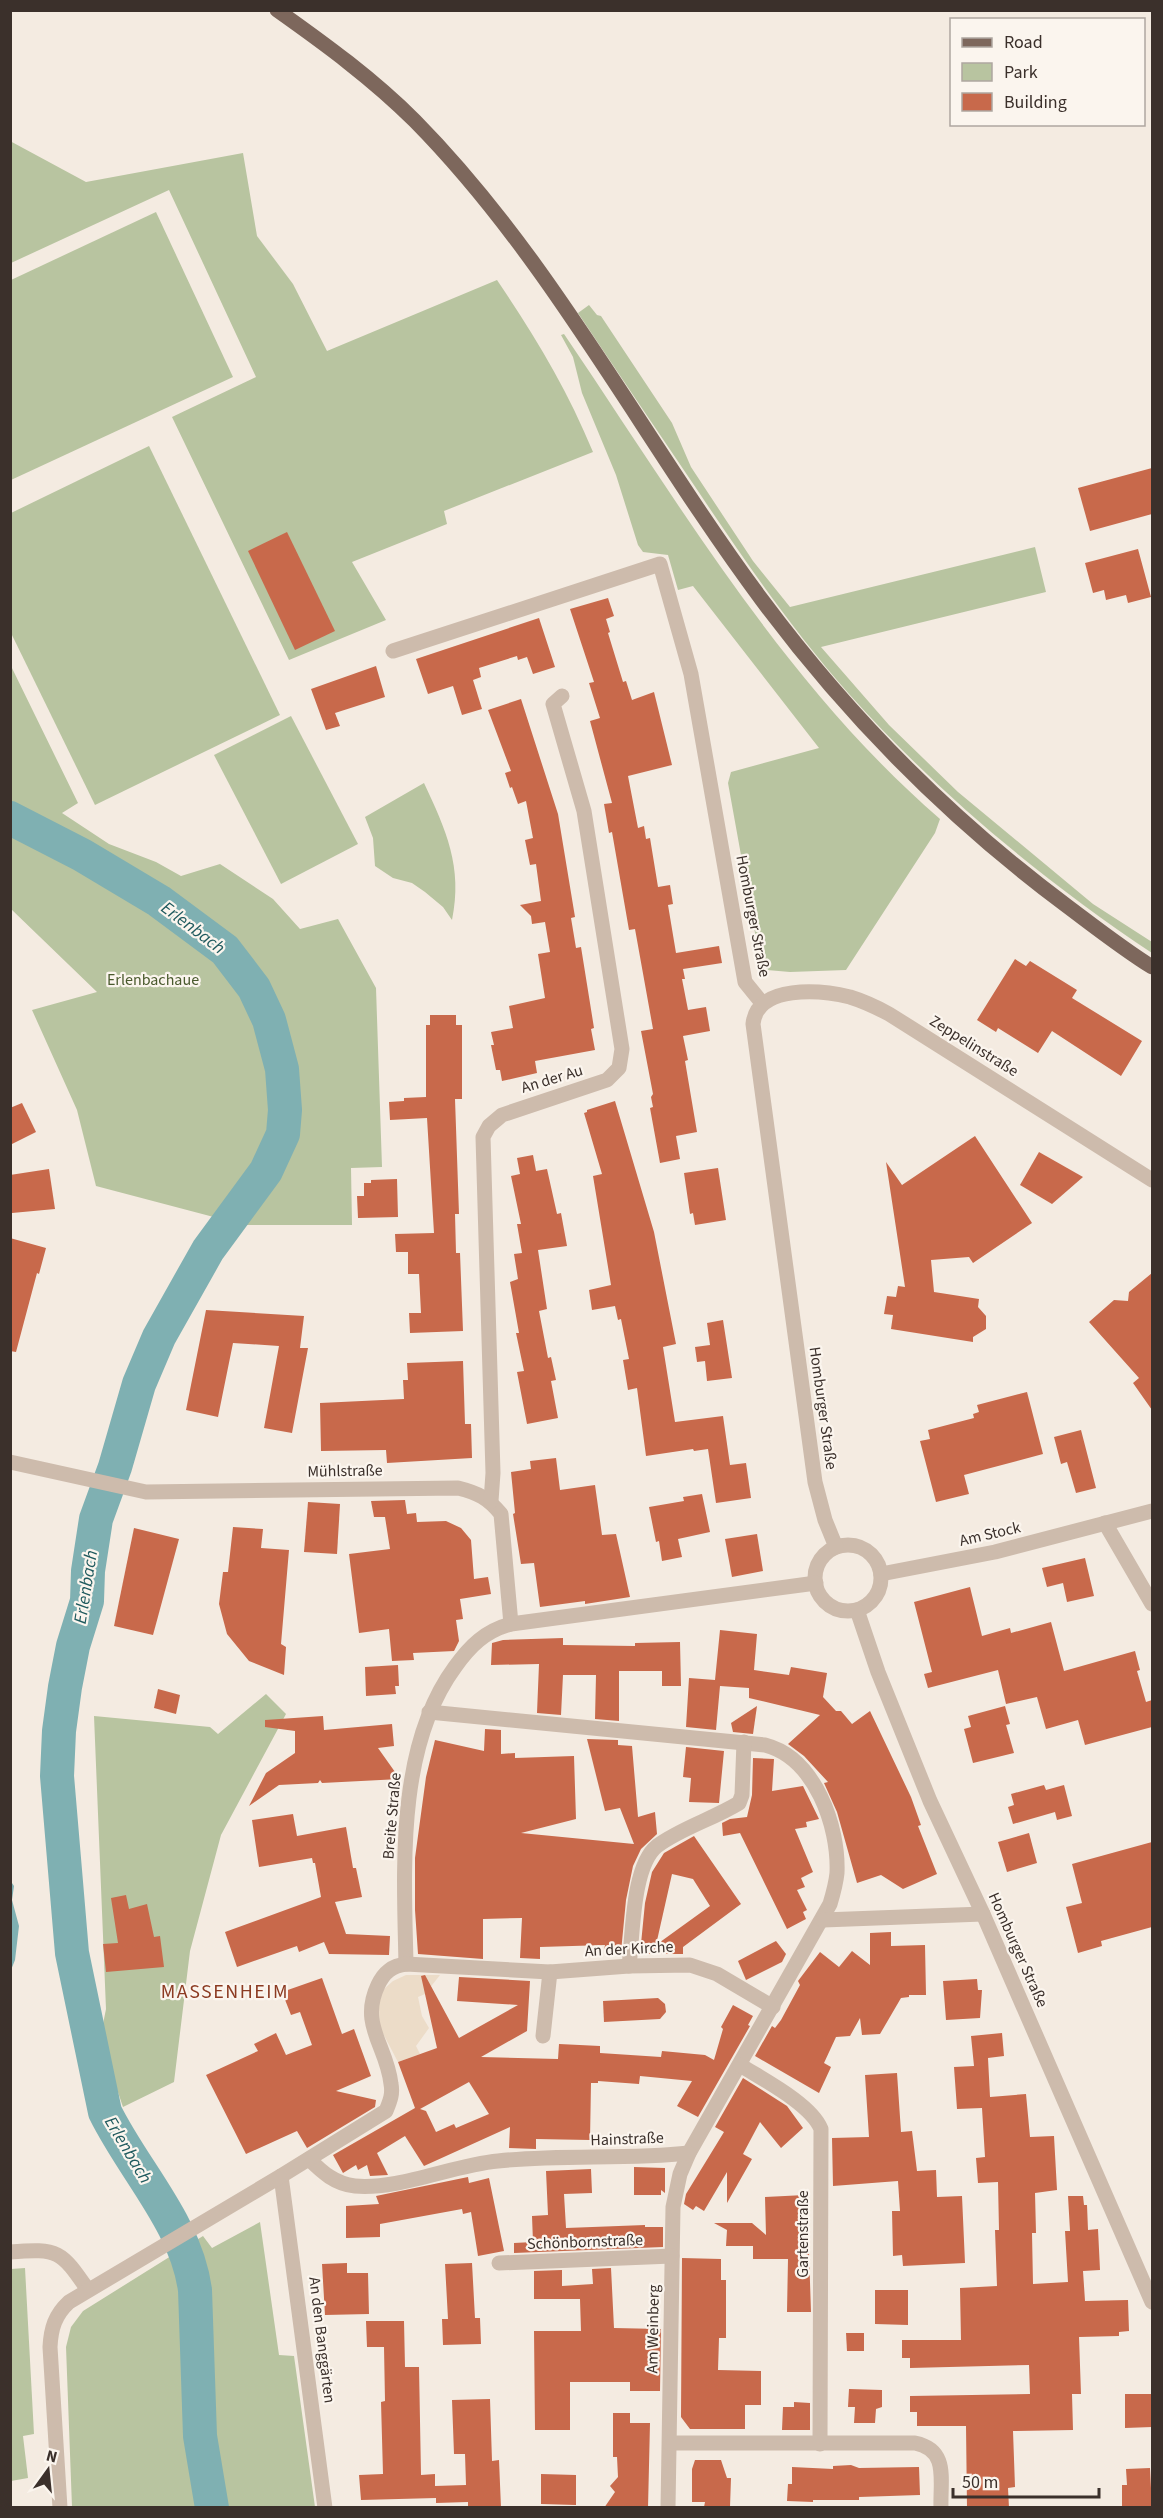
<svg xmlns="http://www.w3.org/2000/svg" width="1163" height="2518" viewBox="0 0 1163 2518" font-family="'Source Sans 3',sans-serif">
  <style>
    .green { fill: #b8c4a0 }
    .plaza { fill: #ecdcc8 }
    .water { fill: #7fb0b2 }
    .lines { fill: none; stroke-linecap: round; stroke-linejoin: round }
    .river { stroke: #7fb0b2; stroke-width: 34 }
    .building { fill: #c8694b; fill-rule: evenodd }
    .minor { stroke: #cdbbac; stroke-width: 15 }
    .major { stroke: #7d675c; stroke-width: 15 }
    .labels { text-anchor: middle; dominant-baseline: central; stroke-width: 4.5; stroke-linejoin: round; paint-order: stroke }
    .street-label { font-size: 16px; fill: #3b302b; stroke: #fbf5ee }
    .park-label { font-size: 16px; fill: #4a5a2e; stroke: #fbf5ee }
    .water-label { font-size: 18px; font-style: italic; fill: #1f5a5e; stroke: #fbf5ee }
    .quarter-label { font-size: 20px; letter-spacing: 1.5px; fill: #8c3b22; stroke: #fbf5ee }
  </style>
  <rect width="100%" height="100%" fill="#f4ebe1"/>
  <g class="green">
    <path d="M10 141 86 182 243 153 257 236 293 284 327 351 497 280C535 336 567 389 593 452L444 511 447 524 352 562 386 620 289 660 172 417 256 377 169 190 11 263Z"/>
    <path d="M156 212 233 377 11 480V280Z"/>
    <path d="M589 305 597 315 601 316 672 423 691 467 753 561 790 607 1035 547 1046 592 821 647 889 725 958 792 1093 904 1152 942V953C1041 879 939 794 849 694 794 632 746 563 700 494 659 433 618 373 578 313Z"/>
    <path d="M564 334C678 502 785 685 940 819L935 833 846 970 790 972 767 970 759 955 728 783 731 772 819 748 693 586 678 590 668 555 643 552 638 545 616 475 582 393 573 357 561 335Z"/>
    <path d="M149 446 280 715 95 805 11 633V513Z"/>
    <path d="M10 664 78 803 62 813 109 844 156 862 181 876 220 864 273 899 300 929 338 919 376 988 382 1167 351 1168 352 1225H244L96 1186 77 1110 32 1010 97 992 11 909Z"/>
    <path d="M291 716 358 844 281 884 214 755Z"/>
    <path d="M424 783C446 830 463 867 452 920L443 907 425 892 412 883 393 878 375 866 373 838 365 817Z"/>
    <path d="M266 1694 286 1714 221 1835 190 1951 174 2082 123 2107 100 2039 106 2009 94 1716 210 1727 218 1734Z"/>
    <path d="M260 2222 279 2355 294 2356 315 2507H72L66 2347 71 2327 83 2311 203 2236 212 2248Z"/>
    <path d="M25 2268 34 2434 23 2436 28 2478 11 2481V2269Z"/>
  </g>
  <path class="plaza" d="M406 1975H440L425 1994 418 1997 422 2016 429 2028 416 2046 420 2054 398 2062 376 2020 377 2003 384 1989 393 1981Z"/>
  <path class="water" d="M10 1880 14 1886 12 1900 19 1926 15 1960 11 1970Z"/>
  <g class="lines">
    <path class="river" d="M10 818 82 855 159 901 225 950 254 988 269 1020 282 1069 285 1110 283 1134 266 1171 208 1250 159 1337 139 1384 115 1467 96 1519 88 1571 87 1601 73 1646 65 1687 59 1731 57 1776 72 1953 105 2112C134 2171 186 2223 195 2290L200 2436 212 2508"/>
  </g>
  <g class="building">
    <path d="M1152 468V514L1090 531 1078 488Z"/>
    <path d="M287 532 335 631 295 650 248 551Z"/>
    <path d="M1138 549 1151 597 1128 603 1126 595 1106 600 1104 590 1093 593 1085 563Z"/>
    <path d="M608 598 614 616 606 619 610 632 608 633 623 682 626 681 632 700 654 692 672 765 628 776 638 828 644 826 646 839 650 838 658 887 670 885 673 904 668 905 676 953 719 946 722 963 683 969 685 979H682L688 1010 706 1007 710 1031 683 1036 688 1060 685 1061 697 1132 676 1136 680 1159 660 1163 650 1108 653 1107 651 1097 653 1094 641 1031 653 1029 635 929 629 930 612 832 609 833 604 804 612 803 590 721 600 718 589 683 594 682 570 609Z"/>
    <path d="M539 618 555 667 533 674 527 657 518 660 517 656 479 668 481 677 473 680 482 709 462 715 453 686 428 694 416 659Z"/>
    <path d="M376 666 385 697 335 713 340 726 326 730 311 689Z"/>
    <path d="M521 699 558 814 575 917 571 918 576 948 581 947 594 1028 591 1029 595 1050 535 1061 537 1073 502 1081 500 1070H496L491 1045H494L491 1032 513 1028 509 1006 545 998 538 954 550 952 545 922 532 924 531 916 520 905 541 901 536 864 530 865 525 840 533 838 526 801 518 804 512 787 510 788 505 773 511 771 488 710Z"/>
    <path d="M1015 959 1026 966 1030 961 1077 990 1072 998 1142 1041 1121 1076 1052 1031 1038 1053 998 1028 996 1032 977 1020Z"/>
    <path d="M430 1015H456V1025H462V1099H455L459 1214H455L456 1253H460L463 1331 410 1333 409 1313H421L419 1274H408V1252H396L395 1234 434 1233 427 1118 390 1120 389 1102 404 1101V1098L426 1097V1025H430Z"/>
    <path d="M615 1101 654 1232 676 1344 663 1347 675 1422 723 1416 730 1465 746 1463 751 1498 716 1503 708 1449 694 1451 693 1449 646 1456 637 1388 628 1390 623 1360 629 1359 621 1319 618 1320 615 1306 592 1310 589 1290 611 1285 593 1176 602 1174 584 1113 587 1112V1110Z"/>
    <path d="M22 1103 36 1132 10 1145V1108Z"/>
    <path d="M975 1136 1032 1223 973 1263 969 1257 931 1260 934 1292 979 1299 978 1307 986 1316V1329L973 1337V1342L891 1329 893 1315 884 1314 887 1296 896 1297 898 1286 905 1287 886 1162 902 1185Z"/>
    <path d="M1039 1152 1083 1177 1052 1204 1020 1185Z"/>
    <path d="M533 1155 536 1171 547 1169 557 1214 561 1213 567 1246 538 1250 547 1309 539 1311 548 1358 551 1357 556 1380 551 1381 558 1418 527 1424 517 1372 524 1371 516 1333H519L510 1282 518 1279 514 1254 522 1253 517 1224H521L511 1176 520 1174 517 1158Z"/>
    <path d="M718 1168 726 1220 695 1225 693 1213 690 1214 684 1173Z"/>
    <path d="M49 1169 55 1209 12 1213 10 1175Z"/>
    <path d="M397 1179 398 1217 358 1218 357 1196H364V1183H371V1180Z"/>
    <path d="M10 1238 46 1248 39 1274 37 1273 16 1352 10 1351Z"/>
    <path d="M1152 1273V1410L1133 1383 1139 1378 1089 1322 1114 1300 1128 1301 1129 1292Z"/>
    <path d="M206 1310 304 1316 300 1348H308L292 1433 264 1428 279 1346 233 1343 218 1417 186 1410Z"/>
    <path d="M723 1320 732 1378 707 1381 705 1361 697 1362 695 1347 710 1345 707 1323Z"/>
    <path d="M463 1361 465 1424H471L472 1458 387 1463 386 1450 321 1451 320 1403 404 1399 403 1380H408L407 1363Z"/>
    <path d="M1027 1392 1043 1454 964 1475 969 1494 936 1502 920 1441 930 1439 928 1430 974 1418 973 1414 979 1412 977 1405Z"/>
    <path d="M1081 1430 1096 1488 1076 1493 1067 1462 1061 1464 1054 1437Z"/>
    <path d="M556 1458 560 1490 595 1485 602 1535 616 1534 630 1597 585 1604V1601L540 1607 534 1563 521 1564 513 1514 515 1513 511 1472 531 1469 530 1461Z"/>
    <path d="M702 1494 710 1532 678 1539 682 1557 662 1561 659 1541 656 1542 649 1507 684 1501 683 1497Z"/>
    <path d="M405 1500 407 1514 416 1513 417 1522 446 1521 461 1528 471 1540 474 1579 488 1577 491 1594 460 1599 463 1619 456 1620 459 1641 454 1651 413 1653 414 1660 392 1661 389 1629 359 1633 349 1554 390 1549 385 1517H374L371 1501Z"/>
    <path d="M308 1502 340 1504 337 1554 304 1552Z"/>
    <path d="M233 1527 263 1529 261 1548 289 1550 281 1644 286 1647 284 1675 249 1661 227 1634 219 1604 223 1572H228Z"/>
    <path d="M134 1528 179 1539 153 1635 114 1626Z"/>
    <path d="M757 1534 763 1571 732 1577 725 1539Z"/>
    <path d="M1085 1558 1094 1596 1067 1602 1063 1583 1047 1587 1042 1568Z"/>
    <path d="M970 1587 982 1636 1010 1628 1011 1633 1051 1622 1064 1671 1135 1651 1140 1670 1137 1671 1146 1702 1152 1700V1727L1085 1745 1078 1720 1046 1729 1037 1697 1006 1704 998 1670 928 1688 924 1674 932 1672 914 1602Z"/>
    <path d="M720 1630 757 1634 754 1670 789 1675 791 1667 827 1673 823 1697 836 1711H841L852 1724 870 1711 911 1797 921 1825 918 1826 937 1874 903 1889 881 1875 857 1883 837 1812 824 1783 828 1782 804 1756 788 1744 820 1715 749 1698V1688L720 1686 716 1730 686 1727 689 1678 715 1680Z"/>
    <path d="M563 1638V1645L635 1646V1643L680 1642 681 1686H662V1671H619V1721L595 1719 596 1675H563L561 1715 537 1713 539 1664 491 1665 492 1643 503 1640Z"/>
    <path d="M398 1665 399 1686H395L396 1694 366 1696 365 1667Z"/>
    <path d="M158 1689 180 1695 176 1714 154 1708Z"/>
    <path d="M757 1706 753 1734 733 1732 731 1723Z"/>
    <path d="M1005 1706 1010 1724 1006 1725 1014 1753 973 1763 964 1729 971 1727 968 1716Z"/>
    <path d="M323 1716 324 1730 392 1724 394 1746 378 1748 400 1779 322 1783 320 1780 318 1783 279 1785 249 1806 266 1773 295 1753V1731L265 1727V1720Z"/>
    <path d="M485 1729 501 1730V1754L515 1753V1758L574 1756 576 1819 521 1833 634 1844 620 1808 605 1811 587 1739 618 1740V1745L632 1746 638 1817 655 1812 657 1834 641 1849 633 1866 626 1900 621 1952 604 1950 605 1945 540 1947V1959L520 1958 522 1918 483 1919V1959L418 1954 415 1910V1858L426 1777 435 1740 484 1751Z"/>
    <path d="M686 1747 724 1751 719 1803 689 1802 691 1778 683 1777Z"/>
    <path d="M753 1758 774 1759 772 1791 803 1786 819 1819 806 1822 807 1827 795 1829 813 1872 801 1878 805 1887 797 1890 807 1910 803 1912 806 1919 787 1929 740 1833 723 1836 722 1823 730 1819 747 1817 752 1795Z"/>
    <path d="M1044 1785 1046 1790 1064 1785 1072 1816 1057 1820 1055 1812 1013 1824 1008 1807 1014 1805 1011 1794Z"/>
    <path d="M293 1814 297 1836 346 1827 353 1868H356L362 1897 335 1902 346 1934 390 1936 389 1955 329 1954 324 1942 299 1952 297 1946 237 1967 225 1932 321 1897 315 1863H313L312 1858 259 1867 252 1820Z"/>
    <path d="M1029 1833 1037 1863 1007 1872 998 1842Z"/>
    <path d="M694 1836 741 1904 683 1947V1954H640L645 1903 652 1872 664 1853ZM672 1874 693 1879 710 1906 656 1945Z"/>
    <path d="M1152 1842V1927L1101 1941 1102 1946 1078 1953 1066 1907 1082 1903 1072 1864Z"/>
    <path d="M126 1895 129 1909 147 1904 154 1937 160 1936 164 1967 106 1972 103 1944 118 1943 111 1898Z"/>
    <path d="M891 1932V1946L925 1945 926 1995H909V1997L901 1998 880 2034 862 2035 860 2018 850 2036 836 2037 824 2063 831 2067 819 2093 755 2056 772 2026 775 2028 781 2020 800 1985 798 1981 820 1952 839 1967 852 1951 870 1965V1933Z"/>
    <path d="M776 1941 786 1954 782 1962 746 1980 738 1961Z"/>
    <path d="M425 1975 459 2038 518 2005 457 2001 459 1977 530 1981 527 2031 481 2057 558 2059 559 2044 600 2046V2053L661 2057 662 2051 705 2055 714 2060 723 2029 721 2027 733 2005 753 2016 748 2025 750 2026 698 2117 677 2106 692 2081 640 2076 639 2084 598 2081V2083H591L590 2140 536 2139V2149L509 2148 510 2127 424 2166 405 2136 377 2153 388 2175 370 2176 367 2165 358 2170 356 2165 343 2173 333 2155 415 2108 398 2062 437 2048 421 1976ZM469 2082 489 2114 456 2128 454 2124 436 2132 426 2111 420 2109Z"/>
    <path d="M322 1978 342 2034 354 2029 371 2076 336 2091 376 2100 375 2107 307 2148 297 2131 246 2154 206 2075 258 2051 254 2044 276 2033 286 2055 312 2045 300 2012 291 2015 282 1992Z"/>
    <path d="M977 1979 978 1990H982L980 2018 946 2020 943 1981Z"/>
    <path d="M658 1998 665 2004 666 2012 660 2019 604 2022 603 2001Z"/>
    <path d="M1002 2033 1004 2056 988 2058 990 2097 1026 2094 1030 2137 1054 2136 1057 2190 1035 2193 1036 2233H1032L1033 2284 1068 2282 1065 2231H1070L1068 2196H1083L1084 2205H1087L1088 2230 1098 2229 1100 2270 1083 2271 1085 2301 1128 2300 1129 2331 1119 2332V2336L1079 2337 1081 2394H1072L1073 2430 1013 2431 1015 2487 1008 2488 1009 2508H967L966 2426H917V2412H910V2396L1030 2394 1029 2365 910 2368V2358H902V2340H961L960 2288 997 2286 995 2230H999L998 2182 978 2183 976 2158 985 2157 982 2108 957 2109 954 2067 974 2066 971 2036Z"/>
    <path d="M897 2073 901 2132 912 2131 917 2171 936 2170 937 2197 962 2196 965 2263 903 2266 902 2255 893 2256 892 2211H900L898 2181 833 2186 832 2138 869 2137 865 2075Z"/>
    <path d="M743 2078 787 2106 803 2128 781 2148 760 2122 743 2154 752 2159 727 2203V2172L704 2211 696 2206 693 2210 684 2204 686 2194 724 2132 715 2127Z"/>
    <path d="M634 2167 665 2168V2193L661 2190V2195H634Z"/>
    <path d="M591 2169 592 2193 564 2194 566 2228 645 2225V2227H663V2247L514 2253V2243L533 2242 532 2216 548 2215 546 2171Z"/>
    <path d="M468 2177 469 2183 489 2178 504 2251 478 2256 471 2212 463 2214 462 2209 380 2224V2237L346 2238V2206L379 2204 376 2196Z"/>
    <path d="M805 2195V2223H808L811 2312H787L788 2259H753V2246H726L727 2230 714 2223H752L766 2235 765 2197Z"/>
    <path d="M682 2258 721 2259V2280H726V2338H719L718 2370 761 2371V2405H745V2429H690L681 2417Z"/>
    <path d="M347 2263V2273H368L369 2314 325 2315 322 2264Z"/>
    <path d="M472 2263 475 2318H480L481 2344 443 2345 442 2319H448L445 2264Z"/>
    <path d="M611 2268 614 2328 661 2329 660 2391H630V2382H570V2430H535L534 2331H581L580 2299H534V2271L562 2270V2286L593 2284 592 2269Z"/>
    <path d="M875 2290H908V2325L875 2324Z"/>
    <path d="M366 2321H404L405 2367H419L421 2475 435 2474V2486L466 2485 465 2454H454L452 2400 490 2399 492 2461 499 2460 501 2508H468V2502L436 2503V2498L361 2500 359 2475 383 2474 381 2402 385 2401 384 2347H367Z"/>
    <path d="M846 2333H864V2351H847Z"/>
    <path d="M849 2389 882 2390V2407L876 2409 875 2423H854L855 2407H848Z"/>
    <path d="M1125 2394H1152V2427L1125 2428Z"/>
    <path d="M794 2402 810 2403V2430H782L783 2407H794Z"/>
    <path d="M613 2413H630V2423H650L648 2508H604L615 2492 610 2486 618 2477 617 2457H613Z"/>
    <path d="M695 2460H721L727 2478H731L730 2507H704L705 2502H692V2469Z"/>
    <path d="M851 2465 859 2468 919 2467 920 2495 859 2497V2500H813V2502L787 2501 788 2484H792V2467L833 2469V2466Z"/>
    <path d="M1150 2468 1152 2508H1122V2485H1127L1126 2469Z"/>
    <path d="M541 2474 576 2475V2505L541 2504Z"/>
  </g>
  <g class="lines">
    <g class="minor">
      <path d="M393 651 660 564 691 674 745 982 762 1003"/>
      <path d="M10 1462 146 1492 458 1488C478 1493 488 1498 501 1514L511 1624"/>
      <path d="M491 1501 493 1473 483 1137 489 1126 502 1115 607 1080 619 1068 622 1049 584 811 553 704 562 696"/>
      <path d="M1105 1523 1152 1604"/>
      <circle cx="848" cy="1578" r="33"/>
      <path d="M836 1547 825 1520 815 1482 753 1024C757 984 821 990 850 997 863 1001 876 1007 889 1014L1152 1180"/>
      <path d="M881 1574 995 1552 1152 1511"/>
      <path d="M857 1610 878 1672 930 1801 983 1914 1152 2302"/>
      <path d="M429 1712 765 1745C815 1758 839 1826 837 1873 836 1883 833 1894 830 1904L689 2153 680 2174 673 2207 668 2508"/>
      <path d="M823 1920 983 1914"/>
      <path d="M406 1964C404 1870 396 1747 455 1667 470 1646 485 1631 511 1624L816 1583"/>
      <path d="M629 1966C633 1935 632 1866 657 1846 681 1828 713 1819 739 1803L742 1795 744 1742"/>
      <path d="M543 2036 550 1972"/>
      <path d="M740 2065C762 2079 811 2104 821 2129L820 2444"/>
      <path d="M309 2159C322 2172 335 2184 355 2186 399 2190 453 2165 498 2161 562 2154 626 2160 689 2153"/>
      <path d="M281 2176 325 2508"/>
      <path d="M10 2252C59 2248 61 2251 88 2290"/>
      <path d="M499 2263 672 2256"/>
      <path d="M670 2443H915C949 2450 940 2479 941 2508"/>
      <path d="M60 2508 50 2347C51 2328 55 2315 69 2302L281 2176 386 2111C390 2101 393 2094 391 2084 387 2046 359 2025 378 1985 384 1972 392 1966 406 1964L550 1972 629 1966 690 1965 717 1974 773 2007"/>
    </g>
    <path class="major" d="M277 10C325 44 373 79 415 121 553 261 645 443 762 600 849 717 950 819 1067 906 1095 927 1123 949 1152 967"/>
  </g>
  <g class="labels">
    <g class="street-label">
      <text transform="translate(753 916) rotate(79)">Homburger Straße</text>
      <text transform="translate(974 1046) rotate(32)">Zeppelinstraße</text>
      <text transform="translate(552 1079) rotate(-17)">An der Au</text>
      <text transform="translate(823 1408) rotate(82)">Homburger Straße</text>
      <text transform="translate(345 1471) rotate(-1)">Mühlstraße</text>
      <text transform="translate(990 1534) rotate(-13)">Am Stock</text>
      <text transform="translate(392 1816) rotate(-85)">Breite Straße</text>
      <text transform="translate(629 1949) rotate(-3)">An der Kirche</text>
      <text transform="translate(1018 1950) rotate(66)">Homburger Straße</text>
      <text transform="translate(627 2139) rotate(-2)">Hainstraße</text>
      <text transform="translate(803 2234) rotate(-90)">Gartenstraße</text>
      <text transform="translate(585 2242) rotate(-2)">Schönbornstraße</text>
      <text transform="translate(653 2329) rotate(-89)">Am Weinberg</text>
      <text transform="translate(322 2340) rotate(83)">An den Banggärten</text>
    </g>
    <g class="park-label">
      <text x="153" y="980">Erlenbachaue</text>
    </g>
    <g class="water-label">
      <text transform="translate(193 928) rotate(37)">Erlenbach</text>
      <text transform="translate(86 1587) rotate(-81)">Erlenbach</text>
      <text transform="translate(128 2150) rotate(59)">Erlenbach</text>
    </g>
    <g class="quarter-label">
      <text x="225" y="1992">MASSENHEIM</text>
    </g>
  </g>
  <rect width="1163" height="2518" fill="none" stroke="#3b302b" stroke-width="24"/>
  <rect x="950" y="18" width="195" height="108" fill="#fbf5ee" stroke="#aea6a0" stroke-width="1.5"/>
  <rect x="962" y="38" width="30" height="9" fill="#7d675c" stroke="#aea6a0" stroke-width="1.5"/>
  <text x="1004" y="48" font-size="18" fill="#3b302b">Road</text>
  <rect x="962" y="63" width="30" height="18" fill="#b8c4a0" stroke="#aea6a0" stroke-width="1.5"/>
  <text x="1004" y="78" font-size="18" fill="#3b302b">Park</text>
  <rect x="962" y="93" width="30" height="18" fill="#c8694b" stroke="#aea6a0" stroke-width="1.5"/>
  <text x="1004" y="108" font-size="18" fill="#3b302b">Building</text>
  <g transform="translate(48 2470) rotate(15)" stroke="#fbf5ee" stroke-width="4.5" paint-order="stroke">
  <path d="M0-4.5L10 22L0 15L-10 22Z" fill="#3b302b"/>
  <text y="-9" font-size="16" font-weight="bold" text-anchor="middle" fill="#3b302b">N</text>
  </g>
  <path d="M953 2488v9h146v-9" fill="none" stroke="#3b302b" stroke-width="3"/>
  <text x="962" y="2488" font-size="18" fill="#3b302b" stroke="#fbf5ee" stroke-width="4.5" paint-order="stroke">50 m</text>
</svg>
